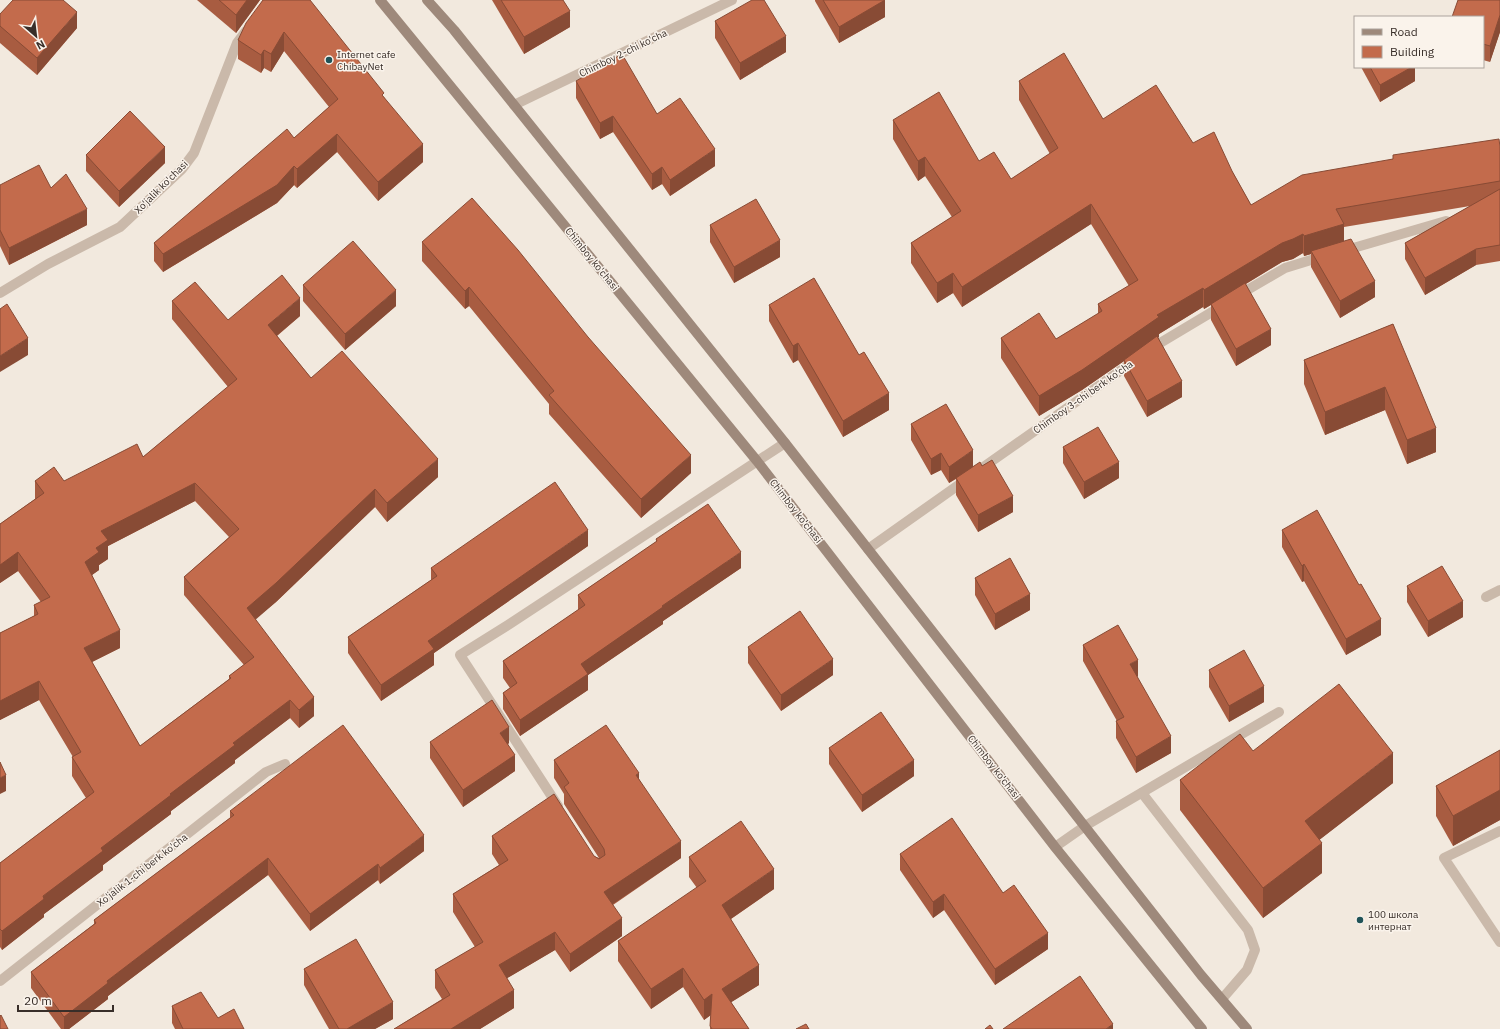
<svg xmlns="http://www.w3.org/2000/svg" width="1500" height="1029" viewBox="0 0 1500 1029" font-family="'IBM Plex Sans',sans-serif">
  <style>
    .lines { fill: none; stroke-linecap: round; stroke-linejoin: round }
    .lane { stroke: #cab9aa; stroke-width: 10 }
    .street { stroke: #cab9aa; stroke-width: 10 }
    .secondary { stroke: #9e897b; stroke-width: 10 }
    .wall { fill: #a85c41; fill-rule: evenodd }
    .shaded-wall { fill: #884b35 }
    .building { fill: #c36b4c; stroke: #884b35; fill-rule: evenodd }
    .poi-dot { fill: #205358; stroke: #faf3eb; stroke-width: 1.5 }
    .labels { text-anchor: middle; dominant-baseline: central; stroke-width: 3; stroke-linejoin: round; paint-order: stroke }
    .street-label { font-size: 10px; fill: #382e29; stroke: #faf3eb }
    .poi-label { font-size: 10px; fill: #382e29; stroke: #faf3eb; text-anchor: start }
  </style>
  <rect width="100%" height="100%" fill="#f2e9de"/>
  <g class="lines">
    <g class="lane">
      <path d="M1142 793 1248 930 1255 950 1247 970 1222 999"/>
      <path d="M1500 831 1444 858 1500 942"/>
    </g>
    <g class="street">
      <path d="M514 105 732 0"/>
      <path d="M1343 251 1446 221"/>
      <path d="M0 293 48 264 120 227 182 169 194 153 237 43 246 31"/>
      <path d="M1237 296 1285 268 1324 256"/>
      <path d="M1150 349 1222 306"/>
      <path d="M982 468 1134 361"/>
      <path d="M868 549 967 479"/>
      <path d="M1486 597 1500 590"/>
      <path d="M558 806 460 655 508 625 785 443"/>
      <path d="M1055 847 1085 826 1279 712"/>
      <path d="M0 981 266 772 285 764"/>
    </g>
    <g class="secondary">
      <path d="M380 0 757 461 1055 847 1202 1029"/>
      <path d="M427 0 454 30 785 443 1201 975 1247 1029"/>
    </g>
  </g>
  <g class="wall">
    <path d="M197 0H260L236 33Z"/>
    <path d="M263 0 384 97 423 162 378 201 337 152 297 188 294 185 277 203 163 272 154 261V243L294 138 329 107 284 51 271 72 264 68 261 73 238 59V40Z"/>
    <path d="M492 0H563L570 27 524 54Z"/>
    <path d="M815 0H885V17L839 43 815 1Z"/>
    <path d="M1500 0V32L1490 62 1483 60V17Z"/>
    <path d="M0 14 77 28 37 75 0 43Z"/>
    <path d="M715 21 786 52 740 80 715 38Z"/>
    <path d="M1361 67H1415V81L1380 102Z"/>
    <path d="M576 81 657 114 715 166 670 196 662 184 652 190 613 132 600 139 576 98Z"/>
    <path d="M1019 81 1103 119 1193 143 1232 171 1251 205 1393 159V155L1500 147V261L1476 265 1425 295 1405 259V243L1470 206 1344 227V241L1375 297 1340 318 1311 267V254L1304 256 1303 253 1293 259 1282 262 1246 284 1271 345 1236 366 1211 320V305L1204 309 1203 307 1159 334V337H1158L1182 397 1147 417 1124 376V361L1082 390 1039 416 1001 358V338L1056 339 1098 314V304L1129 286 1091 224 962 307 953 293 937 303 911 263V243L952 217 925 176 918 181 893 139V120L979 161 1011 179 1050 154 1019 100Z"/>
    <path d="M86 155 165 163 119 207 86 171Z"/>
    <path d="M0 185 51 188 87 225 9 265 0 246Z"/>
    <path d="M710 225 780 257 734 283 710 242Z"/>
    <path d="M422 242 691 473 641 518 549 414V404L469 306 465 309 422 261Z"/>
    <path d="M303 285 396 306 345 350 303 301Z"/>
    <path d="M172 301 228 320 300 316 277 336 311 378 438 477 387 522 375 507 276 602 255 619 314 716 299 728 290 718 235 760V763L171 811V814L103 865V870L44 914V917L2 950 0 947V863L86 798 72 776V757H73L39 700 0 720V633L34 616V605L41 602 18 571 0 583V524L35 499V481H64L143 457 228 387 172 319ZM195 501 229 537 184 577V595L244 665 229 676V679L140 746 92 662 120 648 92 575 99 570V565L108 559V546Z"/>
    <path d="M769 305 889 410 843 437 798 360 793 363 769 321Z"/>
    <path d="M1393 324 1436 452 1407 464 1385 410 1325 435 1304 384V360Z"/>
    <path d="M911 424 973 466 1013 512 978 532 956 495V479L949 483 941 470 931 475 911 440Z"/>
    <path d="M1063 447 1119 478 1084 499 1063 463Z"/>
    <path d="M1282 530 1381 635 1346 655 1304 581 1302 582 1282 547Z"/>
    <path d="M656 539 741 568 663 621V624L588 675V690L520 736 503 709V693L510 688 503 678V661L578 610V595L656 542Z"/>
    <path d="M588 546 434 653V665L381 701 348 653V637L431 580V568Z"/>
    <path d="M975 578 1030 610 995 630 975 595Z"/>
    <path d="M1407 586 1463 617 1428 637 1407 602Z"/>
    <path d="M1083 645 1138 676 1137 677 1171 753 1136 773 1116 738V721H1117L1083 661Z"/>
    <path d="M748 647 833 675 781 711 748 663Z"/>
    <path d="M1209 670 1264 702 1229 722 1209 687Z"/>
    <path d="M430 742 509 743 508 744 515 771 463 807 430 758Z"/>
    <path d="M829 748 914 776 862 812 829 764Z"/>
    <path d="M1500 750V820L1453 846 1436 816V786Z"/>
    <path d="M1253 751 1393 783 1319 840 1322 873 1263 918 1180 810V780Z"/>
    <path d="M554 760 639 779 681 858 613 905 622 936 570 972 555 950 507 978 514 1008 480 1029H394L442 999 435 988V970L475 947 453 912V894L499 865 492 854V836L594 856 599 858 564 804V794L554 778Z"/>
    <path d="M230 811 424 851 380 884 378 880 310 931 268 875 108 996V999L69 1029H61L31 988V972L94 924V920L230 818Z"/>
    <path d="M900 854 1048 949 995 985 944 910 933 918 900 870Z"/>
    <path d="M689 857 774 889 731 919 759 985 731 1002 749 1029H710L711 1015 704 1020 683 987 651 1009 618 961V941L697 888 689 877Z"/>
    <path d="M304 969 393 1019 375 1029H329L304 985Z"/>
    <path d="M172 1006 218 1018 244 1029H175L172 1023Z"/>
  </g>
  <g class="shaded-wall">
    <path d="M247 0H260L236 33V15Z"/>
    <path d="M885 0V17L839 43V27Z"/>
    <path d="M570 11V27L524 54V37Z"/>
    <path d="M77 12V28L37 75V58Z"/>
    <path d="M1500 15V32L1490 62V46Z"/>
    <path d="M284 32V51L271 72V54Z"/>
    <path d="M786 36V52L740 80V63Z"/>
    <path d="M264 50V68L261 73V55Z"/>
    <path d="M1412 67H1415V81L1380 102V85Z"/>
    <path d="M613 116V132L600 139V123Z"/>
    <path d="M337 134V152L297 188V169Z"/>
    <path d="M423 144V162L378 201V182Z"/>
    <path d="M165 147V163L119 207V191Z"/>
    <path d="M715 149V166L670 196V180Z"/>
    <path d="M925 157V176L918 181V161Z"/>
    <path d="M294 166V185L277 203 163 272V254Z"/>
    <path d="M662 167V184L652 190V174Z"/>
    <path d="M1091 204V224L962 307V287Z"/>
    <path d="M87 209V225L9 265V248Z"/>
    <path d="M1344 224V244L1311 251V254L1304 256V236Z"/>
    <path d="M1303 234V253L1293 259 1282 262 1204 309V290L1282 243Z"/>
    <path d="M780 240V257L734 283V267Z"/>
    <path d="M1476 249V265L1425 295V278Z"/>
    <path d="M953 273V293L937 303V283Z"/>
    <path d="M1375 281V297L1340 318V301Z"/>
    <path d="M469 287V306L465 309V291Z"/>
    <path d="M1203 288V307L1159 334V337L1082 390 1039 416V396L1157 315Z"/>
    <path d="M396 290V306L345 350V334Z"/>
    <path d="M300 298V316L268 343V325Z"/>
    <path d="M1271 329V345L1236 366V349Z"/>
    <path d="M28 338V355L0 372V356Z"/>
    <path d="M798 343V360L793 363V346Z"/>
    <path d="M1182 381V397L1147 417V401Z"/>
    <path d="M1385 387V410L1325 435V412Z"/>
    <path d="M889 393V410L843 437V421Z"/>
    <path d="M1436 428V452L1407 464V440Z"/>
    <path d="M973 450V467L949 483V467Z"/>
    <path d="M941 453V470L931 475V459Z"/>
    <path d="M691 455V473L641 518V499Z"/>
    <path d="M438 459V477L387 522V503Z"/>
    <path d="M1119 462V478L1084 499V482Z"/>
    <path d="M195 483V501L108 546V559L99 565V570L85 580V562L96 548 101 531Z"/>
    <path d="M375 489V507L276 602 247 627V608Z"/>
    <path d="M1013 496V512L978 532V515Z"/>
    <path d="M588 530V546L434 653V665L381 701V685L428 641Z"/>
    <path d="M18 552V571L0 583V565Z"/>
    <path d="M741 552V568L663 621V624L588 675V690L520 736V720L581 664 662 606Z"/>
    <path d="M1304 564V581L1302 582V566Z"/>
    <path d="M1030 594V610L995 630V614Z"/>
    <path d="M1463 601V617L1428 637V621Z"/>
    <path d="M1381 619V635L1346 655V639Z"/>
    <path d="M120 630V648L84 666V648Z"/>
    <path d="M833 659V675L781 711V695Z"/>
    <path d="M1138 660V676L1130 681V664Z"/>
    <path d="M39 681V700L0 720V701Z"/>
    <path d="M1264 686V702L1229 722V706Z"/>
    <path d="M314 697V716L299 728V710Z"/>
    <path d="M290 700V718L235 760V763L171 811V814L103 865V870L44 914V917L2 950V931L101 848 233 743Z"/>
    <path d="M509 727V743L500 750V733Z"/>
    <path d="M1171 736V753L1136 773V757Z"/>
    <path d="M1393 753V783L1305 851V821Z"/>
    <path d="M515 755V771L463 807V790Z"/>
    <path d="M914 760V776L862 812V795Z"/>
    <path d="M639 773V791L636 775Z"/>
    <path d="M6 775V791L0 794V778Z"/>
    <path d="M1500 790V820L1453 846V816Z"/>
    <path d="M424 835V851L380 884V868Z"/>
    <path d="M681 841V858L604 910V892Z"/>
    <path d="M1322 843V873L1263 918V888Z"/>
    <path d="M268 858V875L108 996V999L69 1029H64V1017L107 981Z"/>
    <path d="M378 864V880L310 931V914Z"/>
    <path d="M774 869V889L722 925V905Z"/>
    <path d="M944 894V910L933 918V902Z"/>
    <path d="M622 918V936L570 972V954Z"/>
    <path d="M555 932V950L499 983V965Z"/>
    <path d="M1048 933V949L995 985V969Z"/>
    <path d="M759 965V985L722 1008V989Z"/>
    <path d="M683 968V987L651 1009V989Z"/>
    <path d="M514 990V1008L480 1029H451Z"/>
    <path d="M712 994V1014L704 1020V1000Z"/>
    <path d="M393 1002V1019L375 1029H347Z"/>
    <path d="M1113 1024V1029H1106Z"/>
  </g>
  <g class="building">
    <path d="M13 0H63L77 12 37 58 0 26V14Z"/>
    <path d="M219 0H247L236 15Z"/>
    <path d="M263 0H310L384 93 382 95 423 144 378 182 337 134 297 169 294 166 277 185 163 254 154 243 287 129 294 138 338 99 284 32 271 54 264 50 261 55 238 40 246 23Z"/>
    <path d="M501 0H563L570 11 524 37Z"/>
    <path d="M752 0H764L786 36 740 63 715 21Z"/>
    <path d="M823 0H885L839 27Z"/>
    <path d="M1458 0H1500V15L1490 46 1483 44V17H1452Z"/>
    <path d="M1064 53 1103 119 1156 85 1193 143 1214 132 1232 171 1251 205 1302 175 1393 159V155L1499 139 1500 147V181L1336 209 1344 224 1304 236 1303 234 1293 239 1282 243 1204 290 1203 288 1157 315 1159 317 1082 370 1039 396 1001 338 1039 313 1056 339 1102 311 1098 304 1138 280 1091 204 962 287 953 273 937 283 911 243 961 211 925 157 918 161 893 120 939 92 979 161 994 152 1011 179 1058 148 1019 81Z"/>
    <path d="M622 54 657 114 680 98 715 149 670 180 662 167 652 174 613 116 600 123 576 81Z"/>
    <path d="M1370 67H1412L1380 85Z"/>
    <path d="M130 111 165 147 119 191 86 155Z"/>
    <path d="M39 165 51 188 66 174 87 209 9 248 0 230V185Z"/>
    <path d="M1500 189V245L1476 249 1425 278 1405 243Z"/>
    <path d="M472 198 518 250 588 337 691 455 641 499 549 395 554 391 469 287 465 291 422 242Z"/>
    <path d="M756 199 780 240 734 267 710 225Z"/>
    <path d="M1351 239 1375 281 1340 301 1311 251Z"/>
    <path d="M353 241 396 290 345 334 303 285Z"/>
    <path d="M282 275 300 298 268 325 311 378 342 351 438 459 387 503 375 489 276 583 247 608 314 697 299 710 290 700 233 743 235 745 170 794 171 795 101 848 103 851 43 896 44 899 2 931 0 929V863L94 792 72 757 81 752 39 681 0 701V633L38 614 34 605 50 597 18 552 0 565V524L44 493 35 481 54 467 64 481 137 444 143 457 237 379 172 301 195 282 228 320ZM195 483 239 529 184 577 254 657 229 676 231 678 140 746 84 648 120 630 85 562 99 552 96 548 108 540 101 531Z"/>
    <path d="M814 278 859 355 864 352 889 393 843 421 798 343 793 346 769 305Z"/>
    <path d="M1245 283 1271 329 1236 349 1211 304Z"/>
    <path d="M7 304 28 338 0 356V309Z"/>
    <path d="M1393 324 1436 428 1407 440 1385 387 1325 412 1304 360Z"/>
    <path d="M1157 336 1182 381 1147 401 1124 360Z"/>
    <path d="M946 404 973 450 949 467 941 453 931 459 911 424Z"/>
    <path d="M1098 427 1119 462 1084 482 1063 447Z"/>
    <path d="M992 460 1013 496 978 515 956 478 980 462 982 466Z"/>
    <path d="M555 482 588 530 428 641 434 649 381 685 348 637 437 576 431 568Z"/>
    <path d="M708 504 741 552 662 606 663 607 581 664 588 674 520 720 503 693 517 683 503 661 585 605 578 595 657 541 656 539Z"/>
    <path d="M1317 510 1359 585 1361 584 1381 619 1346 639 1304 564 1302 566 1282 530Z"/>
    <path d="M1010 558 1030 594 995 614 975 578Z"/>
    <path d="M1442 566 1463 601 1428 621 1407 586Z"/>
    <path d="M800 611 833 659 781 695 748 647Z"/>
    <path d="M1118 625 1138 660 1130 664 1171 736 1136 757 1116 721 1124 717 1083 645Z"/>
    <path d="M1244 650 1264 686 1229 706 1209 670Z"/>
    <path d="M1339 684 1393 753 1305 821 1322 843 1263 888 1180 780 1240 734 1253 751Z"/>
    <path d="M492 700 509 727 500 733 515 755 463 790 430 742Z"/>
    <path d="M881 712 914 760 862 795 829 748Z"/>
    <path d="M343 725 424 835 380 868 378 864 310 914 268 858 107 981 108 983 64 1017 31 972 96 923 94 920 234 815 230 811Z"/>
    <path d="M606 725 639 773 636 775 681 841 604 892 622 918 570 954 555 932 499 965 514 990 451 1029H394L450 995 435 970 483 942 453 894 508 860 492 836 554 794 594 856 599 859 605 855 604 849 564 787 569 783 554 760Z"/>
    <path d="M1500 750V790L1453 816 1436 786Z"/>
    <path d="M0 762 6 775 0 778Z"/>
    <path d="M952 818 1003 893 1014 885 1048 933 995 969 944 894 933 902 900 854Z"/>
    <path d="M741 821 774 869 722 905 759 965 722 989 749 1029H712L710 1026 712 994 704 1000 683 968 651 989 618 941 706 881 689 857Z"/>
    <path d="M356 939 393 1002 347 1029H339L304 969Z"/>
    <path d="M1080 976 1113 1024 1106 1029H1003Z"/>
    <path d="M201 992 218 1018 234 1009 244 1029H183L172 1006Z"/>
    <path d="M1 1015 8 1029H0V1016Z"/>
    <path d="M806 1024 809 1029H796Z"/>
    <path d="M990 1025 993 1029H985Z"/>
  </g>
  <g class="poi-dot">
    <circle cx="329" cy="60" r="4"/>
    <circle cx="1360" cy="920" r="4"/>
  </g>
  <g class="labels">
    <g class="street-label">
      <text transform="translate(623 53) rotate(-26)">Chimboy 2-chi ko'cha</text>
      <text transform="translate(161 187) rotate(-45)">Xo'jalik ko'chasi</text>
      <text transform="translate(592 259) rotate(51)">Chimboy ko'chasi</text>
      <text transform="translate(1083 397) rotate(-35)">Chimboy 3-chi berk ko'cha</text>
      <text transform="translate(796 511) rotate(52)">Chimboy ko'chasi</text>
      <text transform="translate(994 767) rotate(52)">Chimboy ko'chasi</text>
      <text transform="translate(142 870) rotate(-38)">Xo'jalik 1-chi berk ko'cha</text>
    </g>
    <g class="poi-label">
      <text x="337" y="54">Internet cafe<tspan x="337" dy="12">ChibayNet</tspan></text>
      <text x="1368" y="914">100 школа<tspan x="1368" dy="12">интернат</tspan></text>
    </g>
  </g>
  <rect x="1354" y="16" width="130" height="52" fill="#faf3eb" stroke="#aca49d"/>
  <rect x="1362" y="29" width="20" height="6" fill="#9e897b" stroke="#aca49d"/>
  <text x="1390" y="36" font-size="12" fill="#382e29">Road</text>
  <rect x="1362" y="46" width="20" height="12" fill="#c36b4c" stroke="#aca49d"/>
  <text x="1390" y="56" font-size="12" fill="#382e29">Building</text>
  <g transform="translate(36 36) rotate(152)" stroke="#faf3eb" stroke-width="3" paint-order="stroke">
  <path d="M0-3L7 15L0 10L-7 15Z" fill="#382e29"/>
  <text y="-6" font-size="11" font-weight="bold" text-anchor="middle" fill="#382e29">N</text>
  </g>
  <path d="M18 1005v6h95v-6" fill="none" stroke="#382e29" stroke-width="2"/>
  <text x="24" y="1005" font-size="12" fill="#382e29" stroke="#faf3eb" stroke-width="3" paint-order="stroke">20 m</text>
</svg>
